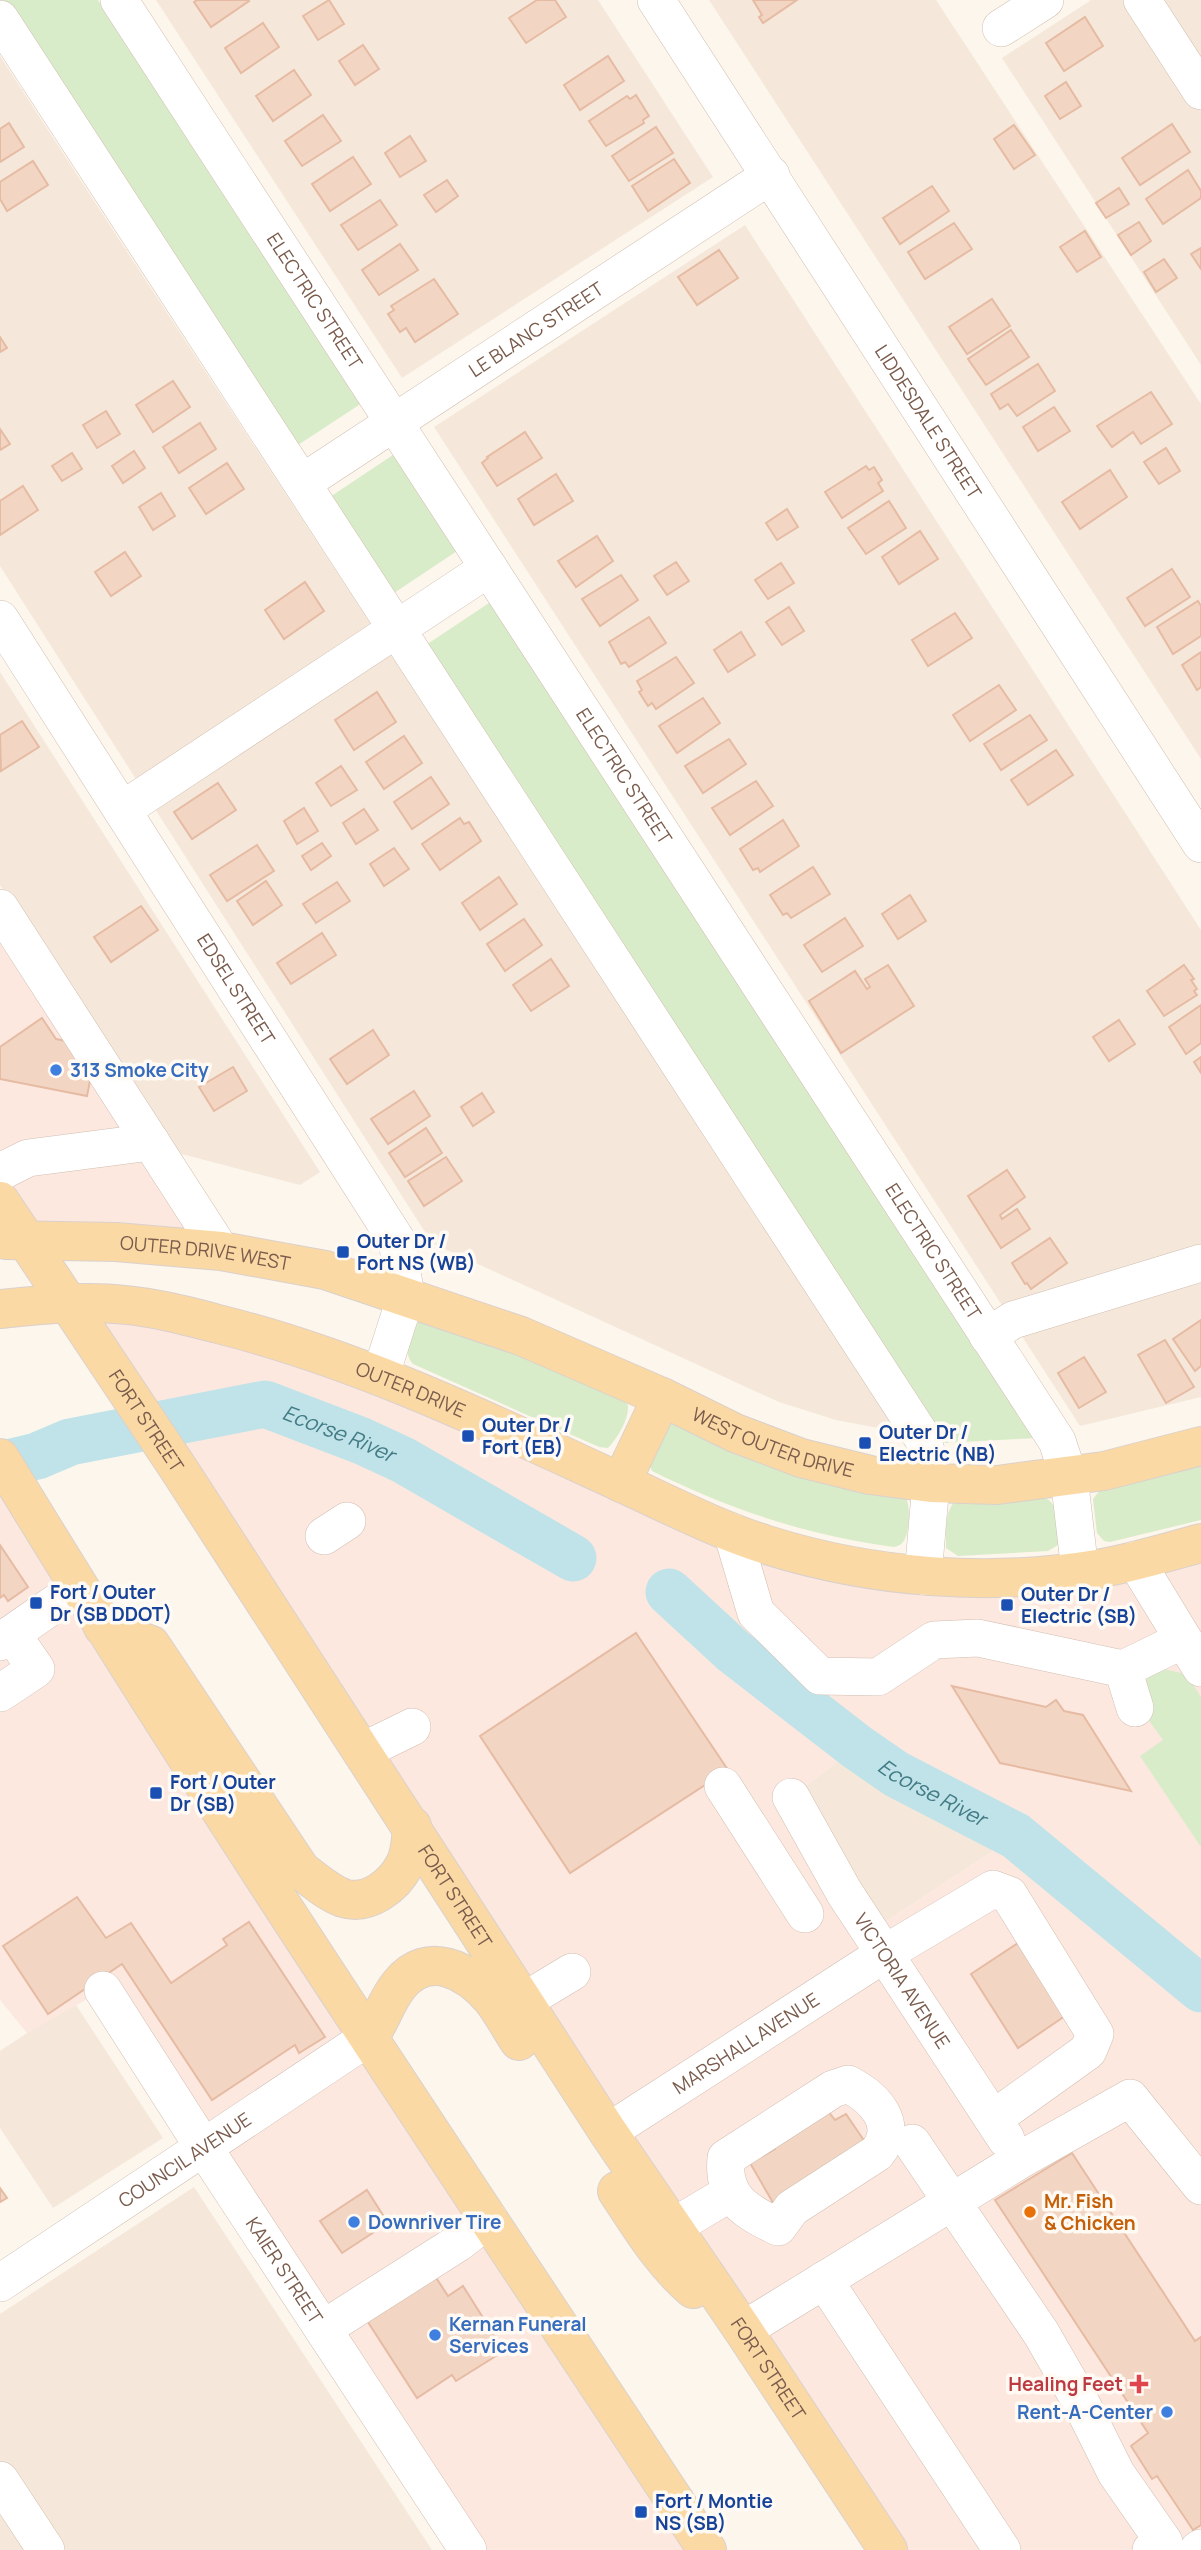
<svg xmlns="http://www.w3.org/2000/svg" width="1201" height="2550" viewBox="0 0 1201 2550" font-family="Manrope,sans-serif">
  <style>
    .residential { fill: #f5e8da }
    .commercial { fill: #fde8e0; fill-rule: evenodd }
    .green { fill: #d8ecc9 }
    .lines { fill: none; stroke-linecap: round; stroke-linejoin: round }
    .river { stroke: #bfe3e8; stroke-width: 47 }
    .building { fill: #f3d5c3; stroke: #e6bba3; stroke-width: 2 }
    .minor-casing { stroke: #d1beb0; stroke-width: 38 }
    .major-casing { stroke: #dad1cd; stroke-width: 40 }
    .minor { stroke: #fff; stroke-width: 37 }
    .major { stroke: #fbd9a5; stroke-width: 38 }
    .shop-dot { fill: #3f7fe0; stroke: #fffaf3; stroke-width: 2.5 }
    .transit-dot { fill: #1a4fb4; stroke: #fffaf3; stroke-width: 2.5 }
    .food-dot { fill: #e8710a; stroke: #fffaf3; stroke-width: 2.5 }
    .health-dot { fill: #e0444e; stroke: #fffaf3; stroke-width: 2.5 }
    .labels { text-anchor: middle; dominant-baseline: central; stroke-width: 7; stroke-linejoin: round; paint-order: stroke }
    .street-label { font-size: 19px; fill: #7a5c4d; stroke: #fffaf3 }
    .shop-label { font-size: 19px; font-weight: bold; fill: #366cbe; stroke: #fffaf3; text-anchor: start }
    .transit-label { font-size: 19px; font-weight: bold; fill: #164399; stroke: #fffaf3; text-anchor: start }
    .food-label { font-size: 19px; font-weight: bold; fill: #c56008; stroke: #fffaf3; text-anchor: start }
    .health-label { font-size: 19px; font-weight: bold; fill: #be3a42; stroke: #fffaf3; text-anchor: end }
    .water-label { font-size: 21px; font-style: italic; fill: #437c86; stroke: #fffaf3 }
  </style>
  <rect width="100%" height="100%" fill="#fdf6ec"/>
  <g class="residential">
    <path d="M156 0H598L713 177 402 378Z"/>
    <path d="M709 0H936L1201 404V759Z"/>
    <path d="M1091 0H1201V365L1002 58Z"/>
    <path d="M0 56 124 247 899 1432 836 1420 779 1402 432 1243 0 566Z"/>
    <path d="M745 225 1201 930V1397L1080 1426 434 427Z"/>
    <path d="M0 672 320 1172 300 1185 174 1152 0 885Z"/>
    <path d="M857 1747 896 1774 1016 1836 870 1932 791 1797Z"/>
    <path d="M74 2002 163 2138 53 2208 0 2128V2051Z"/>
    <path d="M194 2187 432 2550H0V2314Z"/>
  </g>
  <g class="commercial">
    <path d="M0 908 221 1251 26 1240 0 1201Z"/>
    <path d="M66 1302 123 1304 576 1463 923 1576 1201 1543V2550H888ZM857 1747 896 1774 1016 1836 870 1932 791 1797Z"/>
    <path d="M0 1458 707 2550H468L103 1990 27 2033 0 2000Z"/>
  </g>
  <g class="green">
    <path d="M3 0H98L362 403 295 447Z"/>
    <path d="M396 453 460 549 394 593 330 497Z"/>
    <path d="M492 601 1037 1438 943 1443 423 647Z"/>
    <path d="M432 1320 622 1399 628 1405C629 1420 618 1437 608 1448L599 1447 413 1364C401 1351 412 1336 418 1322Z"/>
    <path d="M675 1422 905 1496C911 1505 910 1533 903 1542 901 1545 898 1546 894 1547 808 1536 729 1509 652 1471L648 1462 665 1424Z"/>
    <path d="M1201 1464V1520L1110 1542 1104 1541 1097 1533 1093 1499 1100 1490Z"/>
    <path d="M1045 1498C1060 1504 1061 1531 1058 1545L1048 1551 958 1556 946 1548C946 1531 944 1512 956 1500Z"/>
    <path d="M1159 1668 1186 1674 1201 1697V1847L1140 1756 1163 1740 1140 1708 1145 1681Z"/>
  </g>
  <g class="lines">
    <g class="river">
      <path id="s1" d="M0 1465 37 1456 70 1442 265 1404 362 1441 403 1460 573 1558"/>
      <path id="s2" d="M669 1592 733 1651 857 1747 896 1774 1016 1836 1201 1989"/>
    </g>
  </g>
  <g class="building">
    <path d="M197 0H248L249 1 211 27 194 2Z"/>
    <path d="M329 0 344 24 318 40 303 16Z"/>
    <path d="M537 0H555L566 17 526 43 509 18Z"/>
    <path d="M753 0H797L763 23 759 17 762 15Z"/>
    <path d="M1085 17 1103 46 1064 71 1046 43Z"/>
    <path d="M263 23 279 47 241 73 225 48Z"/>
    <path d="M363 45 379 69 355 85 339 61Z"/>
    <path d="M608 56 624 81 580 110 564 85Z"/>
    <path d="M294 70 311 95 273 121 256 96Z"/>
    <path d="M1066 82 1081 106 1060 119 1045 96Z"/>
    <path d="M636 95 649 116 643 120 644 123 606 146 589 121 627 96 630 99Z"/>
    <path d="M323 115 341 141 302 166 285 141Z"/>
    <path d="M9 123 24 147 0 162V129Z"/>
    <path d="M1172 124 1190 152 1140 185 1122 158Z"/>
    <path d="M1014 125 1035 155 1014 169 994 139Z"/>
    <path d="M656 127 673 153 629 181 612 156Z"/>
    <path d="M410 136 426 161 400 177 385 153Z"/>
    <path d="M353 157 371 184 330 211 312 184Z"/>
    <path d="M674 159 690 183 648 211 632 186Z"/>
    <path d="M33 161 48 185 7 211 0 199V182Z"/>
    <path d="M1188 170 1201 191V198L1163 224 1146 199Z"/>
    <path d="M447 180 458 196 436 212 424 195Z"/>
    <path d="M932 186 949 211 900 244 883 218Z"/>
    <path d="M1119 188 1129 204 1106 218 1096 203Z"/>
    <path d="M380 200 397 225 358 250 341 225Z"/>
    <path d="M1139 222 1151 241 1131 255 1118 235Z"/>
    <path d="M954 223 972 249 925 279 908 252Z"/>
    <path d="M1085 231 1101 257 1077 272 1060 247Z"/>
    <path d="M400 244 418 270 379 295 362 270Z"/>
    <path d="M1201 248V269L1191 254Z"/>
    <path d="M719 250 738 278 697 305 678 277Z"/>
    <path d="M1164 259 1177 278 1156 292 1144 272Z"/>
    <path d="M434 279 458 314 415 342 406 328 400 332 388 314 394 310 391 306Z"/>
    <path d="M992 299 1010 326 967 354 949 327Z"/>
    <path d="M1011 330 1029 357 986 385 968 359Z"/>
    <path d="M0 337 7 348 0 352Z"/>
    <path d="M1038 364 1055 391 1017 416 1008 404 1000 409 991 394Z"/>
    <path d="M173 381 190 407 153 432 136 405Z"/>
    <path d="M1151 392 1172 424 1141 444 1133 432 1112 447 1097 426Z"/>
    <path d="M1054 407 1070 431 1038 451 1023 427Z"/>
    <path d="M106 411 120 434 97 448 83 425Z"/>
    <path d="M200 423 216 449 179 473 163 447Z"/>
    <path d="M0 429 10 444 0 450Z"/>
    <path d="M525 432 542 458 497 486 482 463 488 458 487 457Z"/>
    <path d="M1166 448 1180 471 1159 484 1144 462Z"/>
    <path d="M134 451 145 468 123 483 112 466Z"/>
    <path d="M72 453 82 469 62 481 52 466Z"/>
    <path d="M227 463 244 489 206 514 189 488Z"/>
    <path d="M866 466 869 470 874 467 882 480 878 483 883 491 842 518 825 492Z"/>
    <path d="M1110 470 1127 497 1080 529 1062 502Z"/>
    <path d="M556 474 573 501 534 525 518 499Z"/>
    <path d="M23 486 38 510 0 535V501Z"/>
    <path d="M161 493 175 516 153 530 139 507Z"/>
    <path d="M889 501 906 528 866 554 848 528Z"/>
    <path d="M787 509 798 527 777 540 766 523Z"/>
    <path d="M920 531 938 559 899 584 882 557Z"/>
    <path d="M597 536 613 561 576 587 558 561Z"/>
    <path d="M125 552 141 576 111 596 95 572Z"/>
    <path d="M676 562 689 581 667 595 654 576Z"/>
    <path d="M781 563 794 583 768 599 755 580Z"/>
    <path d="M1172 569 1190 597 1145 626 1127 598Z"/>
    <path d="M621 575 638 600 600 626 582 599Z"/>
    <path d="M305 582 324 611 284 639 265 610Z"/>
    <path d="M1198 601 1201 606V636L1173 654 1157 627Z"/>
    <path d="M789 607 804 631 782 645 766 622Z"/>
    <path d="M955 613 972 638 928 666 912 640Z"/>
    <path d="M649 617 666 643 629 667 625 662 621 664 609 642Z"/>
    <path d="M741 632 755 655 728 672 714 650Z"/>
    <path d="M1201 652V687L1197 690 1182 665Z"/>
    <path d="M676 657 694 683 656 709 652 703 648 706 639 692 642 690 637 681Z"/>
    <path d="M999 685 1016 710 970 741 953 715Z"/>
    <path d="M377 692 396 722 354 750 335 720Z"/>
    <path d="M703 698 720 723 677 753 659 726Z"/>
    <path d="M1030 715 1047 740 1001 770 984 744Z"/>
    <path d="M22 721 39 747 1 771 0 735Z"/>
    <path d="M404 736 422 763 384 789 366 762Z"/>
    <path d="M729 739 746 764 703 793 685 766Z"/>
    <path d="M1056 750 1073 775 1028 805 1011 780Z"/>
    <path d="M341 766 357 790 331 806 316 783Z"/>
    <path d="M431 777 449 804 412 829 394 802Z"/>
    <path d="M756 781 773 806 730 835 712 808Z"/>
    <path d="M218 783 236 810 192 839 174 812Z"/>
    <path d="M304 808 318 831 297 844 284 821Z"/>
    <path d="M364 809 378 830 356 844 343 823Z"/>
    <path d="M460 818 464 824 469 822 481 841 440 870 422 844Z"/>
    <path d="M783 820 799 846 760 872 758 868 753 870 740 849Z"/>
    <path d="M322 843 331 856 311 870 302 856Z"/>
    <path d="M257 845 274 871 227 901 210 875Z"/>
    <path d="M394 848 409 869 384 886 370 864Z"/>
    <path d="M813 867 830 894 791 918 787 913 783 915 770 895Z"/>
    <path d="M499 877 517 904 480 930 462 903Z"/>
    <path d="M266 881 282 905 253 925 237 901Z"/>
    <path d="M337 882 350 901 316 923 303 904Z"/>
    <path d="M910 895 926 921 898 939 882 914Z"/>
    <path d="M141 906 158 930 111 962 94 937Z"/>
    <path d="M845 918 863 946 822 972 804 945Z"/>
    <path d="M524 919 542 945 505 971 487 944Z"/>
    <path d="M322 933 336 955 291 984 277 963Z"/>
    <path d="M551 959 569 986 531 1011 513 985Z"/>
    <path d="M888 965 914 1006 841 1053 809 1001 855 971 867 989 870 987 865 979Z"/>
    <path d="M1184 965 1194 979 1191 980 1197 989 1194 991 1197 995 1164 1016 1147 991Z"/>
    <path d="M1201 1005V1043L1186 1054 1169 1027Z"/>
    <path d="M42 1018 56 1039 82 1044 94 1061 87 1096 0 1079V1047Z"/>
    <path d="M1119 1020 1135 1044 1109 1061 1093 1037Z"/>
    <path d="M373 1030 389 1055 347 1084 330 1059Z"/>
    <path d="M1201 1057V1073L1194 1062Z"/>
    <path d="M233 1067 247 1091 214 1111 199 1087Z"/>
    <path d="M414 1091 430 1116 388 1144 371 1119Z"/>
    <path d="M482 1093 494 1112 473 1126 461 1107Z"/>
    <path d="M426 1128 442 1153 405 1177 389 1153Z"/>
    <path d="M446 1157 462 1181 424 1206 408 1181Z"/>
    <path d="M1007 1170 1025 1197 1000 1215 1002 1219 1017 1209 1030 1229 1001 1248 968 1196Z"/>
    <path d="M1050 1238 1067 1263 1031 1289 1027 1283 1025 1284 1012 1263Z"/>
    <path d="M1201 1320V1366L1195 1371 1173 1339Z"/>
    <path d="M1165 1340 1194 1387 1166 1403 1138 1355Z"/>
    <path d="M1084 1357 1106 1392 1079 1408 1058 1373Z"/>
    <path d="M0 1545 28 1587 8 1601 4 1595 0 1598Z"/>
    <path d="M636 1633 728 1770 570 1873 480 1736Z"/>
    <path d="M952 1686 1046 1707 1056 1700 1064 1711 1083 1715 1131 1791 1000 1763Z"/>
    <path d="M77 1897 106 1938 131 1923 171 1983 227 1945 223 1939 249 1922 325 2037 299 2053 295 2045 212 2100 122 1964 48 2014 3 1946Z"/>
    <path d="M1018 1943 1065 2016 1018 2048 971 1974Z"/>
    <path d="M828 2111 835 2120 846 2114 865 2142 775 2206 750 2163 775 2149 774 2146Z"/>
    <path d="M1072 2153 1195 2341 1201 2337V2525L1193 2530 1157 2476 1152 2479 1131 2446 1148 2433 995 2200Z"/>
    <path d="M0 2188 7 2198 0 2202Z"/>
    <path d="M367 2190 388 2223 342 2253 320 2221Z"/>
    <path d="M435 2276 448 2296 463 2286 504 2351 456 2381 452 2375 417 2398 366 2319Z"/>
  </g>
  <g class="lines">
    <g class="minor-casing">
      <g id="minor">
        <path id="s3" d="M119 0 1057 1441 1069 1477 1080 1571"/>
        <path id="s4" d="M656 0 1201 844"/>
        <path d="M1142 0 1201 91"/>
        <path d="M0 19 924 1440 931 1483 923 1576"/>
        <path d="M1001 28 1045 0"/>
        <path id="s5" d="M302 483 771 175"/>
        <path id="s6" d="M0 619 397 1241 406 1296 380 1377"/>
        <path d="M122 810 489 568"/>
        <path d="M0 908 221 1251"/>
        <path d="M0 1172 28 1158 151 1142"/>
        <path d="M988 1336 1013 1320 1201 1263"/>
        <path d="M732 1532 756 1613 820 1676 878 1677 934 1640 978 1638 1123 1669 1183 1640"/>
        <path d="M324 1536 347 1521"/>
        <path d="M1135 1560 1201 1668"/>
        <path d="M0 1642 79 1587"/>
        <path d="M1123 1669 1135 1708"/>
        <path d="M0 1693 36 1669 12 1634"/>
        <path d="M363 1751 412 1727"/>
        <path d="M723 1786 805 1914"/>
        <path id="s7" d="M791 1797 844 1892 1006 2139"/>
        <path id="s8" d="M103 1990 204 2148 468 2550"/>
        <path d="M524 2001 572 1972"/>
        <path d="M848 2084C875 2098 900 2124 877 2153L792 2208 778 2227C745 2211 722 2198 726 2158L833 2089Z"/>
        <path id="s9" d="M608 2132 884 1954 993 1889 1009 1895 1095 2034 1088 2051 993 2119"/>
        <path d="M912 2143 1041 2333 1079 2399 1116 2473 1164 2542 1151 2550"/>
        <path d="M673 2227 730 2193"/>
        <path d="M824 2280 1002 2550"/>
        <path id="s10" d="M0 2283 369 2037"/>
        <path d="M323 2329 458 2243 489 2219"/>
        <path d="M743 2330 1020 2160 1130 2098 1201 2186"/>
        <path d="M0 2480 46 2550"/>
        <path d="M1198 2550 1201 2548"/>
      </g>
    </g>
    <g class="major-casing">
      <g id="major">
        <path id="s11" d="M0 1201 180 1471 608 2132 743 2330 888 2550"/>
        <path id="s12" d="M6 1240 116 1242 221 1251 325 1270 521 1336 662 1397 735 1433 801 1458 870 1475 931 1483 997 1485 1104 1471 1201 1446"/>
        <path id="s13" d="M0 1309C42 1305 83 1300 126 1305 157 1308 187 1316 218 1324 359 1359 491 1423 622 1483 670 1505 716 1529 767 1545 872 1578 988 1587 1097 1569 1132 1563 1167 1552 1201 1543"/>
        <path d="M0 1458C225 1829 469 2188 707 2550"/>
        <path d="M621 1483 662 1397"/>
        <path d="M103 1627 151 1645 301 1870C314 1880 327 1892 343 1898 368 1906 394 1886 405 1864 411 1852 411 1839 412 1826"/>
        <path d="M369 2037C381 2021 386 2001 399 1985 428 1948 468 1971 492 1999 502 2012 510 2027 519 2041"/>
        <path d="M617 2191C640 2226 661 2261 693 2289"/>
      </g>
    </g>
    <use href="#minor" class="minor"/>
    <use href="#major" class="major"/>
  </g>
  <g class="shop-dot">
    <circle cx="56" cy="1070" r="7"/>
    <circle cx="354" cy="2222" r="7"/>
    <circle cx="435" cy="2335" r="7"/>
    <circle cx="1167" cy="2412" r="7"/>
  </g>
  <g class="transit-dot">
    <rect x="336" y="1245" width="14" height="14" rx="3.5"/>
    <rect x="461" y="1429" width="14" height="14" rx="3.5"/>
    <rect x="858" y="1436" width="14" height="14" rx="3.5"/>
    <rect x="29" y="1596" width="14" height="14" rx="3.5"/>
    <rect x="1000" y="1598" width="14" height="14" rx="3.5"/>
    <rect x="149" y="1786" width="14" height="14" rx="3.5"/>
    <rect x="634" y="2505" width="14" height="14" rx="3.5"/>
  </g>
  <circle class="food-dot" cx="1030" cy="2212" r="7"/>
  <path class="health-dot" d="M1135.5 2373.5h7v7h7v7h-7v7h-7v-7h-7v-7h7z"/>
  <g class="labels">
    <g class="street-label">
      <text stroke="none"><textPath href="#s3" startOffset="359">ELECTRIC STREET</textPath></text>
      <text stroke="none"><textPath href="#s5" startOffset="280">LE BLANC STREET</textPath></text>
      <text stroke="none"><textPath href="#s4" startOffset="502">LIDDESDALE STREET</textPath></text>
      <text stroke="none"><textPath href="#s3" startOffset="926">ELECTRIC STREET</textPath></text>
      <text stroke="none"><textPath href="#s6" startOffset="439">EDSEL STREET</textPath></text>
      <text stroke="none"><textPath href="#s3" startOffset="1493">ELECTRIC STREET</textPath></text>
      <text stroke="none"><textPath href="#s12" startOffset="200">OUTER DRIVE WEST</textPath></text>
      <text stroke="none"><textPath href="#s13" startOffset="424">OUTER DRIVE</textPath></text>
      <text stroke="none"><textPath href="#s11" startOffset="264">FORT STREET</textPath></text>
      <text stroke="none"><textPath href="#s12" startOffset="802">WEST OUTER DRIVE</textPath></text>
      <text stroke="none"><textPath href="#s11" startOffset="831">FORT STREET</textPath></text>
      <text stroke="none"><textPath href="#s7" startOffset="215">VICTORIA AVENUE</textPath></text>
      <text stroke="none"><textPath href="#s9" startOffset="164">MARSHALL AVENUE</textPath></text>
      <text stroke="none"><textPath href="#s10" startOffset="222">COUNCIL AVENUE</textPath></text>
      <text stroke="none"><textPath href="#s8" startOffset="334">KAIER STREET</textPath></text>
      <text stroke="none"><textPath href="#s11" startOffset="1398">FORT STREET</textPath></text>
    </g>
    <g class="shop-label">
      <text x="70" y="1070">313 Smoke City</text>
      <text x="368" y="2222">Downriver Tire</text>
      <text x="449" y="2324">Kernan Funeral<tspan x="449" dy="22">Services</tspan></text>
      <text x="1153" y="2412" text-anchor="end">Rent-A-Center</text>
    </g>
    <g class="transit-label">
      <text x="357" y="1241">Outer Dr /<tspan x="357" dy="22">Fort NS (WB)</tspan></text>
      <text x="482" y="1425">Outer Dr /<tspan x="482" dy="22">Fort (EB)</tspan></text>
      <text x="879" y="1432">Outer Dr /<tspan x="879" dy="22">Electric (NB)</tspan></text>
      <text x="50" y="1592">Fort / Outer<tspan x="50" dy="22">Dr (SB DDOT)</tspan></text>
      <text x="1021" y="1594">Outer Dr /<tspan x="1021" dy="22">Electric (SB)</tspan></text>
      <text x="170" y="1782">Fort / Outer<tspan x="170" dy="22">Dr (SB)</tspan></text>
      <text x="655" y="2501">Fort / Montie<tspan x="655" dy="22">NS (SB)</tspan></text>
    </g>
    <g class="food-label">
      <text x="1044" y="2201">Mr. Fish<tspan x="1044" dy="22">&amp; Chicken</tspan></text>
    </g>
    <g class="health-label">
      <text x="1123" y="2384">Healing Feet</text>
    </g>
    <g class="water-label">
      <text stroke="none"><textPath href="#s1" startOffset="352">Ecorse River</textPath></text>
      <text stroke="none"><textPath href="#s2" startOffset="332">Ecorse River</textPath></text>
    </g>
  </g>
</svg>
